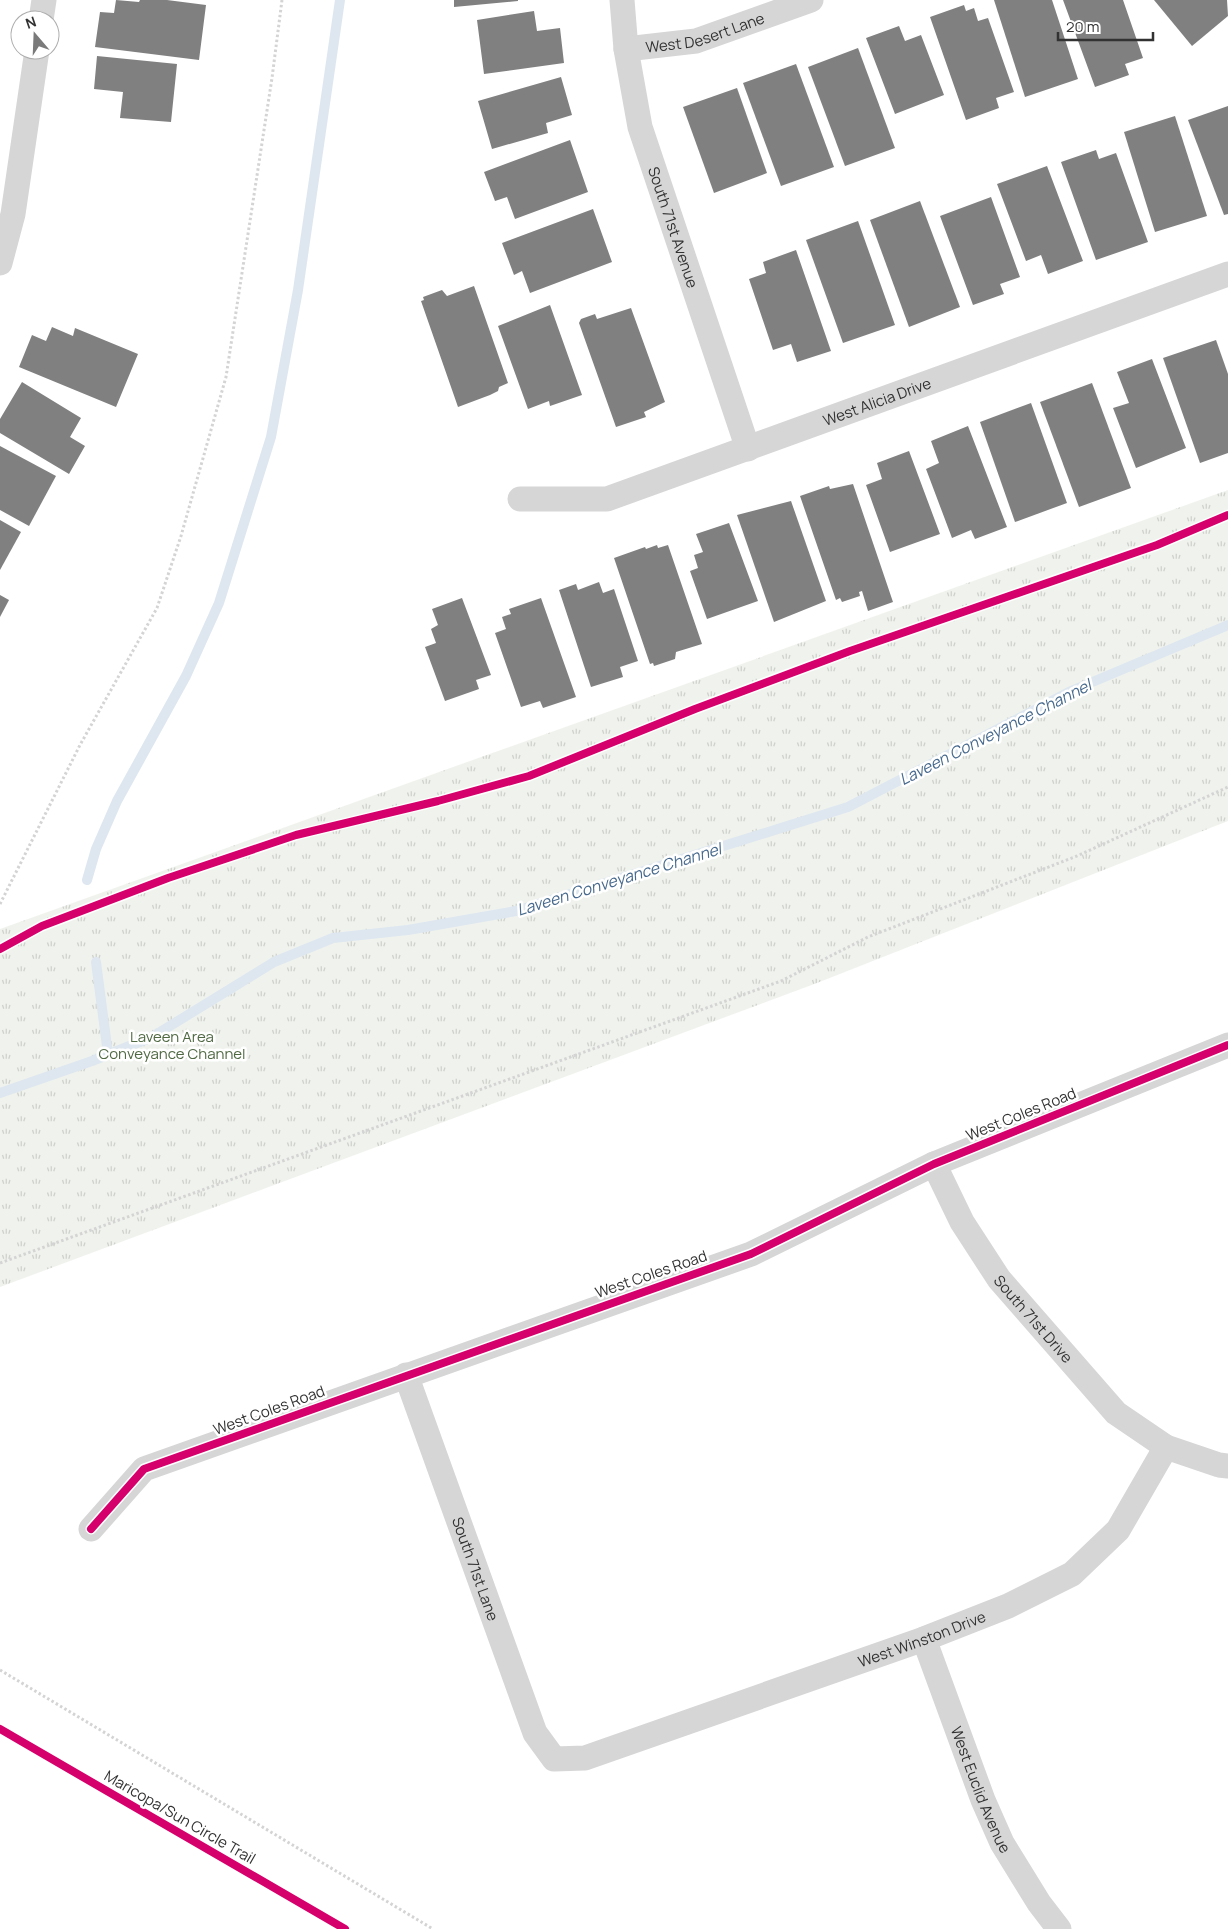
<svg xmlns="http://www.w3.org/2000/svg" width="1228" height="1929" viewBox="0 0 1228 1929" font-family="Manrope,sans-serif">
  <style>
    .park { fill: url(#park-tufts) }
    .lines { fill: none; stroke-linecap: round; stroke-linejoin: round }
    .stream { stroke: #dee7f0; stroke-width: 10 }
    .building { fill: #808080 }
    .path { stroke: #d4d4d4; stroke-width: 3; stroke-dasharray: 2.5 2.5; stroke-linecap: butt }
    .street { stroke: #d6d6d6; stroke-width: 25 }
    .cycleway-casing { stroke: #fff; stroke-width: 11 }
    .cycleway { stroke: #d6006c; stroke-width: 8 }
    .labels { text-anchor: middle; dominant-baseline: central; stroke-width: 5; stroke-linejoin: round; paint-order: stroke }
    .street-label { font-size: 15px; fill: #323232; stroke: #fff }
    .park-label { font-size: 15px; fill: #506943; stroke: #fff }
    .water-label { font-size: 16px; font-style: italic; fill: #47698d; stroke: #fff }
  </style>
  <defs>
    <pattern id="park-tufts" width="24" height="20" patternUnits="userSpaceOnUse" patternTransform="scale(1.25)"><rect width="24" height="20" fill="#f0f3ed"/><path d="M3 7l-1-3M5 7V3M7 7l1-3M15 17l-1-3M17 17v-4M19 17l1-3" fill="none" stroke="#ced1cc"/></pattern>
  </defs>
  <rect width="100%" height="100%" fill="#fff"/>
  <path class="park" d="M1228 490V821L817 983 0 1287V929Z"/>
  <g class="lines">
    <g class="stream">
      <path d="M87 880 96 849 117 801 186 676 219 603 271 437 298 290 340 0"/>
      <path d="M96 962 108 1054"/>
      <path d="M0 1093 92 1061 152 1037 274 962 333 938 408 930 516 911 848 807 1071 691 1228 625"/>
    </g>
  </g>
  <g class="building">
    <path d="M116 0 139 2 140 0H167L206 5 199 60 95 47 100 12 114 13Z"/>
    <path d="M454 0H518V1L454 7Z"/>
    <path d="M994 0H1052L1078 79 1025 97Z"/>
    <path d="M1063 0H1123L1143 58 1125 64 1129 75 1095 87Z"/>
    <path d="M1154 0H1227L1228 16 1192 46Z"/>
    <path d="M964 5 966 11 974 8 978 21 988 18 1014 92 996 98 999 108 966 120 930 17Z"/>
    <path d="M534 11 537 31 560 28 564 63 484 74 477 20Z"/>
    <path d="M899 26 905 41 921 35 944 95 895 114 866 38Z"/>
    <path d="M858 48 895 148 845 166 808 67Z"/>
    <path d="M97 56 177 64 171 122 120 118 123 92 94 89Z"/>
    <path d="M796 64 834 167 781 186 743 83Z"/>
    <path d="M561 77 572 115 546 123 548 133 492 149 478 101Z"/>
    <path d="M737 88 767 173 714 193 683 107Z"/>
    <path d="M1228 106V214L1224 215 1188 120Z"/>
    <path d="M1175 116 1207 216 1155 232 1124 132Z"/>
    <path d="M570 140 588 192 515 219 507 197 495 201 484 172Z"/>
    <path d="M1096 150 1099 159 1116 153 1148 242 1096 260 1061 162Z"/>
    <path d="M1047 166 1083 261 1048 274 1041 255 1026 261 997 184Z"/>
    <path d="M991 197 1020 277 1000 284 1004 294 973 305 940 216Z"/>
    <path d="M920 201 960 307 909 327 870 220Z"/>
    <path d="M593 209 612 262 530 293 522 271 514 275 502 243Z"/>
    <path d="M858 221 895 325 843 343 806 240Z"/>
    <path d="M796 250 831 351 797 362 791 344 773 350 749 279 766 273 763 262Z"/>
    <path d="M474 286 508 383 499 387 498 391 490 395 458 407 421 301 424 300 423 297 442 290 447 296Z"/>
    <path d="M550 305 582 395 550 406 549 401 528 409 498 326Z"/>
    <path d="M631 308 665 402 644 412 646 417 616 427 579 323 581 319 595 314 597 319Z"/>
    <path d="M52 327 73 336 75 328 138 354 116 407 19 367 32 335 46 341Z"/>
    <path d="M1216 340 1228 374V453L1200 463 1163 358Z"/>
    <path d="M1152 359 1186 448 1136 468 1113 408 1129 403 1117 372Z"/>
    <path d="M22 382 81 418 70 437 85 446 69 474 0 433V419Z"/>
    <path d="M1092 383 1131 488 1079 507 1040 402Z"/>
    <path d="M1031 403 1067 503 1015 522 980 422Z"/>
    <path d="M968 426 1007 527 975 539 971 530 952 538 926 469 939 463 931 441Z"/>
    <path d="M0 446 56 476 29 526 0 510Z"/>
    <path d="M909 451 940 534 890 552 866 485 882 479 877 463Z"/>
    <path d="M853 484 893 602 868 611 862 591 859 592 860 596 842 602 840 598 836 600 800 496 829 486 830 489Z"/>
    <path d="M791 501 826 601 774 622 737 515Z"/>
    <path d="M0 520 21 532 0 570Z"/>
    <path d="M729 523 758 601 707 619 690 571 698 568 694 555 703 552 696 534Z"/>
    <path d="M657 545 658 548 668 545 702 644 676 652 675 659 654 666 653 663 650 664 614 558 645 547 646 549Z"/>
    <path d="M599 582 603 593 614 589 638 661 620 667 623 677 591 687 559 590 576 584 578 590Z"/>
    <path d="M0 595 9 600 0 617Z"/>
    <path d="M462 598 491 675 476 680 479 689 445 701 425 647 436 643 431 629 438 625 432 609Z"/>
    <path d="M541 598 576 697 543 708 540 701 521 707 495 633 506 629 502 617 511 614 509 609Z"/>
  </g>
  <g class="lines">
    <g class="path">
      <path d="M0 904 80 745 157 608 181 536 226 377 272 78 282 0"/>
      <path d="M0 1263 781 981 868 937 1077 856 1228 787"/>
      <path d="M0 1670 433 1929"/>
    </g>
    <g class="street">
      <path id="s1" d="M622 0 626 49 640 127 748 449"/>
      <path d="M41 20 44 0"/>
      <path id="s2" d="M626 49 696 41 811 0"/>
      <path d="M0 263 13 214 37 50"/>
      <path id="s3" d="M520 499H607L1228 274"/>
      <path id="s4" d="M934 1164 962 1222 999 1279 1116 1413 1166 1447"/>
      <path id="s5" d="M406 1375 535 1733 554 1759 585 1758 924 1639 1008 1606 1072 1574 1118 1530 1166 1447 1219 1465 1228 1466"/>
      <path d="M91 1529 144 1469 751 1254 934 1164 1228 1045"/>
      <path id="s6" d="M924 1639 983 1800 1002 1843 1039 1903 1059 1929"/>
    </g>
    <g class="cycleway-casing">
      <g id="cycleway">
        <path d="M0 949 42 926 168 878 296 835 438 801 529 776 695 709 850 651 1157 545 1228 515"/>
        <path d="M91 1529 144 1469 751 1254 934 1164 1228 1045"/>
        <path d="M0 1729 345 1929"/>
      </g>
    </g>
    <use href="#cycleway" class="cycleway"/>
  </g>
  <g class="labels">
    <g class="street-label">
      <text stroke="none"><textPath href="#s2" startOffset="81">West Desert Lane</textPath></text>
      <text stroke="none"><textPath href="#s1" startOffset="234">South 71st Avenue</textPath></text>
      <text stroke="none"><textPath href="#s3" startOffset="374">West Alicia Drive</textPath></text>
      <text transform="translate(1021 1114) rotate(-22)">West Coles Road</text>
      <text transform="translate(651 1274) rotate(-19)">West Coles Road</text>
      <text stroke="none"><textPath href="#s4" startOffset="185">South 71st Drive</textPath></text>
      <text transform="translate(269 1410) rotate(-20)">West Coles Road</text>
      <text stroke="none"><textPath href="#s5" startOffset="206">South 71st Lane</textPath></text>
      <text stroke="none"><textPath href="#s5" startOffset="801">West Winston Drive</textPath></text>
      <text stroke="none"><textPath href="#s6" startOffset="161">West Euclid Avenue</textPath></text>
      <text transform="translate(180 1817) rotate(30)">Maricopa/Sun Circle Trail</text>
    </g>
    <g class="park-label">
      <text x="172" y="1036">Laveen Area<tspan x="172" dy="17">Conveyance Channel</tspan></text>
    </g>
    <g class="water-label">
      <text transform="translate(995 732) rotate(-27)">Laveen Conveyance Channel</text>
      <text transform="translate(619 879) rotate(-17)">Laveen Conveyance Channel</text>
    </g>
  </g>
  <g transform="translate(35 35) rotate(341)"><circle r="24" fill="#ffffff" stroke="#adadad"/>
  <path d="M0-4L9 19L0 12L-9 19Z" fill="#7a7a7a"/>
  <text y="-8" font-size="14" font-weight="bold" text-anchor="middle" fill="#323232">N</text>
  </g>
  <path d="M1058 32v8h95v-8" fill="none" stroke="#323232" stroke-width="2.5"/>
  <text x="1066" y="32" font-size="15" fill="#323232" stroke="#ffffff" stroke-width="4" paint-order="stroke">20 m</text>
</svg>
